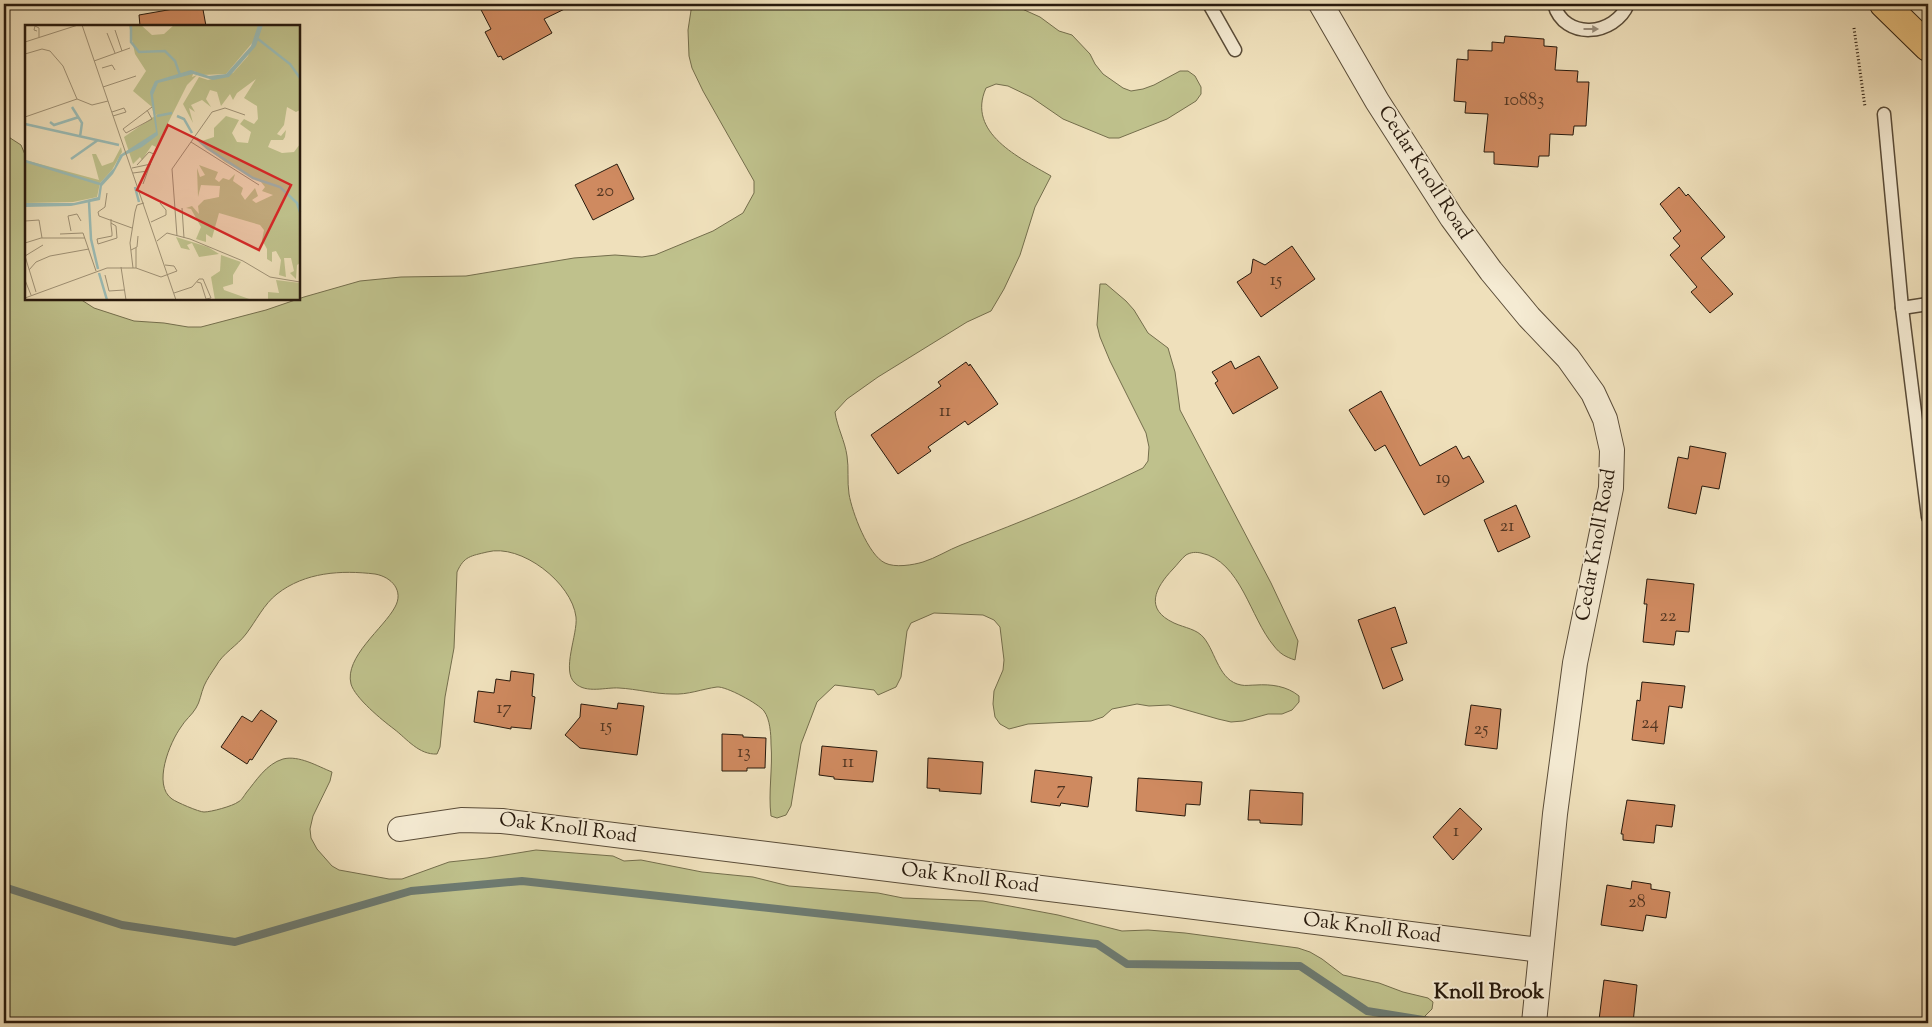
<svg xmlns="http://www.w3.org/2000/svg" width="1932" height="1027" viewBox="0 0 1932 1027" font-family="'Sorts Mill Goudy',serif">
  <style>
    .green { fill: #bfc18c; stroke: #746e4c }
    .lines { fill: none; stroke-linecap: round; stroke-linejoin: round }
    .stream { stroke: #6d7b72; stroke-width: 8 }
    .building { fill: #cf8a60; stroke: #281a0d }
    .service-casing { stroke: #5a4c38; stroke-width: 15 }
    .minor-casing { stroke: #5a4c38; stroke-width: 26 }
    .primary-casing { stroke: #281a0d; stroke-width: 30 }
    .path { stroke: #281a0d; stroke-width: 3; stroke-dasharray: 1 2.5; stroke-linecap: butt }
    .service { stroke: #f5ebd3; stroke-width: 12 }
    .minor { stroke: #f5ebd3; stroke-width: 24 }
    .primary { stroke: #e8c07e; stroke-width: 28 }
    .oneway { fill: #998d7a }
    .labels { text-anchor: middle; dominant-baseline: central; stroke-width: 4; stroke-linejoin: round; paint-order: stroke }
    .number-label { font-size: 18px; fill: #523622 }
    .street-label { font-size: 20px; fill: #281a0d; stroke: #f5ebd3 }
    .neighbourhood-label { font-size: 21px; font-weight: bold; fill: #281a0d; stroke: #f5ebd3 }
    .inset-river { fill: none; stroke: #9bbcb6; stroke-width: 2.5 }
    .inset-road { fill: none; stroke: #9f9175; stroke-width: 1 }
    .view { fill: #d62828; fill-opacity: 0.15; stroke: #d62828; stroke-width: 2.5 }
    .inset-edge { fill: none; stroke: #281a0d; stroke-width: 2.5 }
  </style>
  <rect width="100%" height="100%" fill="#efe0bb"/>
  <filter id="stains"><feTurbulence type="fractalNoise" baseFrequency=".004" numOctaves="4"/><feColorMatrix values="0 0 0 0 .2 0 0 0 0 .09 0 0 0 0 .02 0 0 0 .5 -.17"/></filter>
  <radialGradient id="worn" r=".72"><stop offset=".6" stop-color="#630" stop-opacity="0"/><stop offset="1" stop-color="#630" stop-opacity=".3"/></radialGradient>
  <path class="green" d="M692 4H1011L1040 17 1059 31 1072 35 1090 54 1095 64 1103 74 1123 88 1131 91 1143 89 1154 85 1180 71H1188L1195 76 1201 87V94L1196 101 1167 119 1119 138H1109L1063 119 1031 97 1008 86 996 84 986 88C966 133 1020 158 1051 176L1035 207 1020 255 1004 289 991 311 967 322 878 377 847 399 835 412C837 427 845 441 847 456 849 468 847 481 849 494 852 512 868 555 885 563 895 568 913 565 923 562 936 558 948 550 961 545 1023 521 1084 497 1143 468L1148 461 1149 447 1146 433 1110 361 1100 337 1097 325 1100 284H1106L1126 301 1134 310 1148 333 1168 348 1175 372 1180 410 1271 583 1293 630 1298 641 1295 660C1286 657 1280 654 1274 646 1250 618 1241 561 1201 553 1196 552 1191 552 1186 555 1181 559 1177 565 1173 569 1155 588 1144 609 1174 623 1185 628 1197 629 1204 638 1216 653 1219 681 1241 685 1245 686 1251 685 1256 685 1271 684 1287 686 1299 696V702L1292 710 1282 714H1268L1243 721 1231 722 1218 719 1169 705 1149 706 1137 704 1112 709 1103 717 1091 721 1028 724 1009 729 1000 724 995 717 993 704 994 691 1003 670 1004 660 1000 627 994 620 983 615 934 613 911 623 907 631 901 677 896 687 878 695 874 690 835 685 817 702 801 744 791 806 786 815 777 818 771 816C768 792 773 768 771 744 771 734 770 719 764 711 759 704 726 686 717 687 702 689 688 695 672 694 655 694 637 689 619 688 606 687 586 694 575 683 561 671 578 634 576 617 572 583 521 543 487 552 471 556 464 556 457 572L454 648 445 697 440 747 437 754C419 755 407 739 394 729 382 720 355 698 351 684 344 657 384 628 395 607 404 591 392 577 375 574 341 570 305 572 277 594 264 604 256 621 246 634 237 646 223 653 216 666 212 672 207 679 204 686 201 693 200 702 196 708 192 715 185 720 181 727 170 742 152 785 172 799 176 802 199 812 204 812 211 812 233 806 238 802 241 801 244 796 246 793 256 781 266 764 283 759 299 755 317 766 332 772L330 781 313 816 310 829 311 838 317 849 332 866 339 870 389 879H402L449 862 487 858 536 850 613 856 624 861 641 860 702 872 753 877 789 886 878 893 903 898 983 901 1058 915 1122 931 1148 930 1185 933 1298 948 1310 952 1322 959 1343 975 1379 983 1403 992 1428 998 1433 1002 1432 1009 1424 1017 1412 1023H4V134L21 145 26 157V299H80L94 308 134 321 164 323 188 327H201L266 310 304 297 360 281 401 277 466 276 574 258 615 255 642 257 655 255 713 231 743 213 754 193V181L703 91 692 68 689 56 688 30Z"/>
  <g class="lines">
    <path class="stream" d="M4 887 122 925 235 942 411 891 522 881 1097 944 1127 964 1300 966 1367 1011 1442 1023"/>
  </g>
  <g class="building">
    <path d="M202 4 206 26H140L139 15Z"/>
    <path d="M478 4H575L544 19 552 33 503 60 501 56 498 57 485 32 491 29Z"/>
    <path d="M1505 36 1544 39V46L1557 47 1555 70 1578 71 1577 82H1589L1586 126H1574L1573 135 1550 134 1549 156H1539L1538 167 1494 164V152H1484L1488 114 1465 113 1466 102 1454 101 1457 59 1468 60V50L1492 51V42L1504 43Z"/>
    <path d="M617 164 634 199 593 220 575 185Z"/>
    <path d="M1679 187 1686 196 1688 194 1725 237 1701 258 1733 294 1710 313 1691 292 1697 287 1670 255 1680 246 1673 238 1681 231 1660 204Z"/>
    <path d="M1292 246 1315 279 1261 317 1237 282 1251 273 1253 259 1265 265Z"/>
    <path d="M1259 356 1278 388 1233 414 1215 383 1218 381 1212 372 1231 361 1235 369Z"/>
    <path d="M966 362 969 366 970 364 998 404 968 425 965 421 928 447 931 451 898 474 871 435 941 386 938 382Z"/>
    <path d="M1381 391 1420 466 1456 446 1463 459 1469 456 1484 482 1424 515 1385 445 1375 451 1349 410Z"/>
    <path d="M1690 446 1726 453 1719 489 1702 486 1696 514 1668 508 1678 457 1688 459Z"/>
    <path d="M1516 505 1530 537 1498 552 1484 520Z"/>
    <path d="M1647 579 1694 584 1689 632 1676 631 1674 645 1643 642 1647 604H1644Z"/>
    <path d="M1395 607 1407 643 1391 648 1403 680 1383 689 1358 620Z"/>
    <path d="M511 671 534 674 532 696 535 697 531 729 511 727V729L474 722 478 691 494 693 496 679 510 681Z"/>
    <path d="M1642 682 1685 686 1682 708 1669 706 1664 744 1632 740 1637 700 1640 701Z"/>
    <path d="M618 703 644 706 637 755 580 748 565 735 580 717 581 704 617 709Z"/>
    <path d="M1471 705 1501 709 1497 749 1465 745Z"/>
    <path d="M261 710 277 721 252 760 250 759 247 764 221 747 242 716 252 722Z"/>
    <path d="M722 734 743 735V737L766 738 765 768H747V771H722Z"/>
    <path d="M822 746 877 751 873 782 834 779V777L819 775Z"/>
    <path d="M928 758 983 762 981 794 939 791 940 789 927 788Z"/>
    <path d="M1035 770 1092 777 1088 807 1061 803 1060 806 1031 802Z"/>
    <path d="M1138 778 1202 782 1200 805 1186 804 1185 816 1136 811Z"/>
    <path d="M1250 790 1303 793 1302 825 1260 823V820H1248Z"/>
    <path d="M1627 800 1675 805 1672 827 1656 825 1654 843 1623 840V834H1621Z"/>
    <path d="M1460 808 1482 829 1453 860 1433 837Z"/>
    <path d="M1632 881 1651 884V889L1670 892 1666 918 1646 915 1643 931 1601 925 1607 885 1631 889Z"/>
    <path d="M1604 980 1637 985 1633 1023 1599 1020Z"/>
  </g>
  <g class="lines">
    <g class="service-casing">
      <g id="service">
        <path d="M1209 4 1235 50"/>
        <path d="M1554 4C1564 41 1615 36 1628 4"/>
        <path d="M1884 114 1902 308 1928 517"/>
        <path d="M1902 308 1928 304"/>
      </g>
    </g>
    <g class="minor-casing">
      <g id="minor">
        <path d="M1321 4 1377 101 1452 218 1491 271 1529 317 1568 358 1593 393 1605 419 1612 450 1611 488 1575 663 1555 814 1534 1023"/>
        <path d="M400 829 461 820 502 821 1540 950"/>
      </g>
    </g>
    <g class="primary-casing">
      <path id="primary" d="M1884 4 1928 47"/>
    </g>
    <path class="path" d="M1854 28 1865 107"/>
    <use href="#service" class="service"/>
    <use href="#minor" class="minor"/>
    <use href="#primary" class="primary"/>
  </g>
  <defs><path id="oneway-solid" d="M-6-.8H1V-3.2L6.5 0L1 3.2V.8H-6Z" transform="scale(1.25)"/></defs>
  <use class="oneway" href="#oneway-solid" transform="translate(1591 29)"/>
  <g class="labels">
    <g class="number-label">
      <text x="1524" y="101">10883</text>
      <text x="605" y="192">20</text>
      <text x="1276" y="281">15</text>
      <text x="945" y="412">11</text>
      <text x="1443" y="479">19</text>
      <text x="1507" y="527">21</text>
      <text x="1668" y="617">22</text>
      <text x="504" y="709">17</text>
      <text x="1650" y="724">24</text>
      <text x="606" y="727">15</text>
      <text x="1481" y="730">25</text>
      <text x="744" y="753">13</text>
      <text x="848" y="763">11</text>
      <text x="1061" y="790">7</text>
      <text x="1456" y="832">1</text>
      <text x="1637" y="903">28</text>
    </g>
    <g class="street-label">
      <text transform="translate(1424 173) rotate(57)">Cedar Knoll Road</text>
      <text transform="translate(1597 545) rotate(-80)">Cedar Knoll Road</text>
      <text transform="translate(568 829) rotate(7)">Oak Knoll Road</text>
      <text transform="translate(970 879) rotate(7)">Oak Knoll Road</text>
      <text transform="translate(1372 929) rotate(7)">Oak Knoll Road</text>
    </g>
    <g class="neighbourhood-label">
      <text x="1489" y="993">Knoll Brook</text>
    </g>
  </g>
  <g transform="translate(25 25)">
    <rect width="275" height="275" fill="#efe0bb"/>
    <path d="M104 0H116L127 10 139 9 149 0H275V85L271 87 262 82 259 100 252 109 256 111 261 105 260 112 258 115H246L243 122 257 128 269 127 275 119V238L272 240 271 254 265 248 269 246 266 233H259L261 252 254 250 256 235 251 226 247 227V237L242 234V224L237 215 239 205 235 200 194 188 187 213 181 209V217L171 214 176 202 166 184 161 183 167 181 174 189 173 181 179 175 194 172 195 161 176 160 173 172 172 143 175 152 180 150 174 140 193 147 190 154 194 157 198 153 204 155 210 149 208 156 218 163 216 169 220 175 230 163 233 171 227 175 231 178 248 170 237 166 240 162 236 157 200 137 174 117 189 112V103L201 91 214 95 207 108 212 117 223 118 226 107 215 99 219 94 229 99 233 94 232 81 219 73 231 54 212 68 208 75 205 69 196 81 192 67 185 65 181 74 186 82 177 75 166 80 170 87 164 83 168 98 158 79 174 52 183 55 208 48 223 31 228 17 201 49 176 50 169 46 167 52 172 50 162 60 131 122 127 120 117 135 115 132 108 139 99 112 134 88 129 91 127 82 108 66 121 46 110 29ZM96 122 97 127 87 145 75 158 72 172 48 177 0 178V135L74 155 67 129H71L77 141 88 137ZM151 212 183 222 194 229 174 232 167 218 162 220 165 225 156 223ZM196 230 216 237 208 250V259L198 262 199 265 227 275H190L186 252 195 246ZM251 255 275 258V275H243V267L254 268Z" fill="#bfc18c"/>
    <path d="M233 0H238L231 21 204 52 188 55 168 49 133 58 128 70 133 110 117 122 98 131 88 149 77 161 75 175 46 181 0 182V178H49L73 172 75 158 89 143 95 130 131 107 125 67 130 56 166 45 184 51 201 49 226 21Z" fill="#9bbcb6"/>
    <path class="inset-river" d="M106 0V17L114 27 140 26 150 36 155 50M233 14 265 39 275 53M47 82 57 98 55 112M132 91 147 88M152 91 159 94 167 108M25 97 29 100 54 92M0 99 94 120M171 113 182 123 228 153 255 162 272 178 275 187M46 134 73 115M0 136 75 159M110 162 114 177M64 177 66 214 73 244M74 248 82 275"/>
    <path class="inset-road" d="M57 0 151 275M90 5 97 26M12 6 9 5 10 1 14 3V12M82 8 90 28M0 17 53 0M0 29 17 24 25 26 38 41 52 74 67 80 83 76M69 36 105 23M77 43 87 40 90 45M78 62 111 51M87 87 99 83 101 87 88 91M0 92 52 74M98 104 101 108 127 94 122 85M98 104 127 82M166 117 234 160M112 140 124 127 129 129 118 159M107 143 126 139M108 148 123 146M82 168 80 182 73 187 74 191 107 203M157 183 159 213M86 194V200L87 208V211L72 214 73 219 92 213 91 201 86 198M0 196 14 195 17 213M126 197 141 190V185L135 178M46 206 43 191 52 189 56 196M35 209 58 208 71 246M152 211 147 144 187 87 200 83 220 90M132 216 142 208 165 214 218 236 245 252 275 257M0 218 16 213H60M111 223V243M106 225 112 222 113 211M0 231 11 267M0 231 18 220M96 242 101 275M108 243 105 218 110 187 112 180 119 178M4 245 11 237 25 231 64 224M80 250 84 266 99 265M0 255 6 270M149 268 167 262 174 254H178L186 273 181 274 176 258 172 257M0 273 82 243H111L136 252 152 246 149 241 140 240"/>
    <path class="view" d="M143 100 266 160 234 225 112 165Z"/>
    <rect width="275" height="275" class="inset-edge"/>
  </g>
  <rect width="1932" height="1027" fill="none" stroke="#efe0bb" stroke-width="20"/>
  <rect x="5" y="5" width="1922" height="1017" fill="none" stroke="#281a0d" stroke-width="2.5"/>
  <rect x="10" y="10" width="1912" height="1007" fill="none" stroke="#281a0d"/>
  <rect width="100%" height="100%" filter="url(#stains)"/>
  <rect width="100%" height="100%" fill="url(#worn)"/>
</svg>
